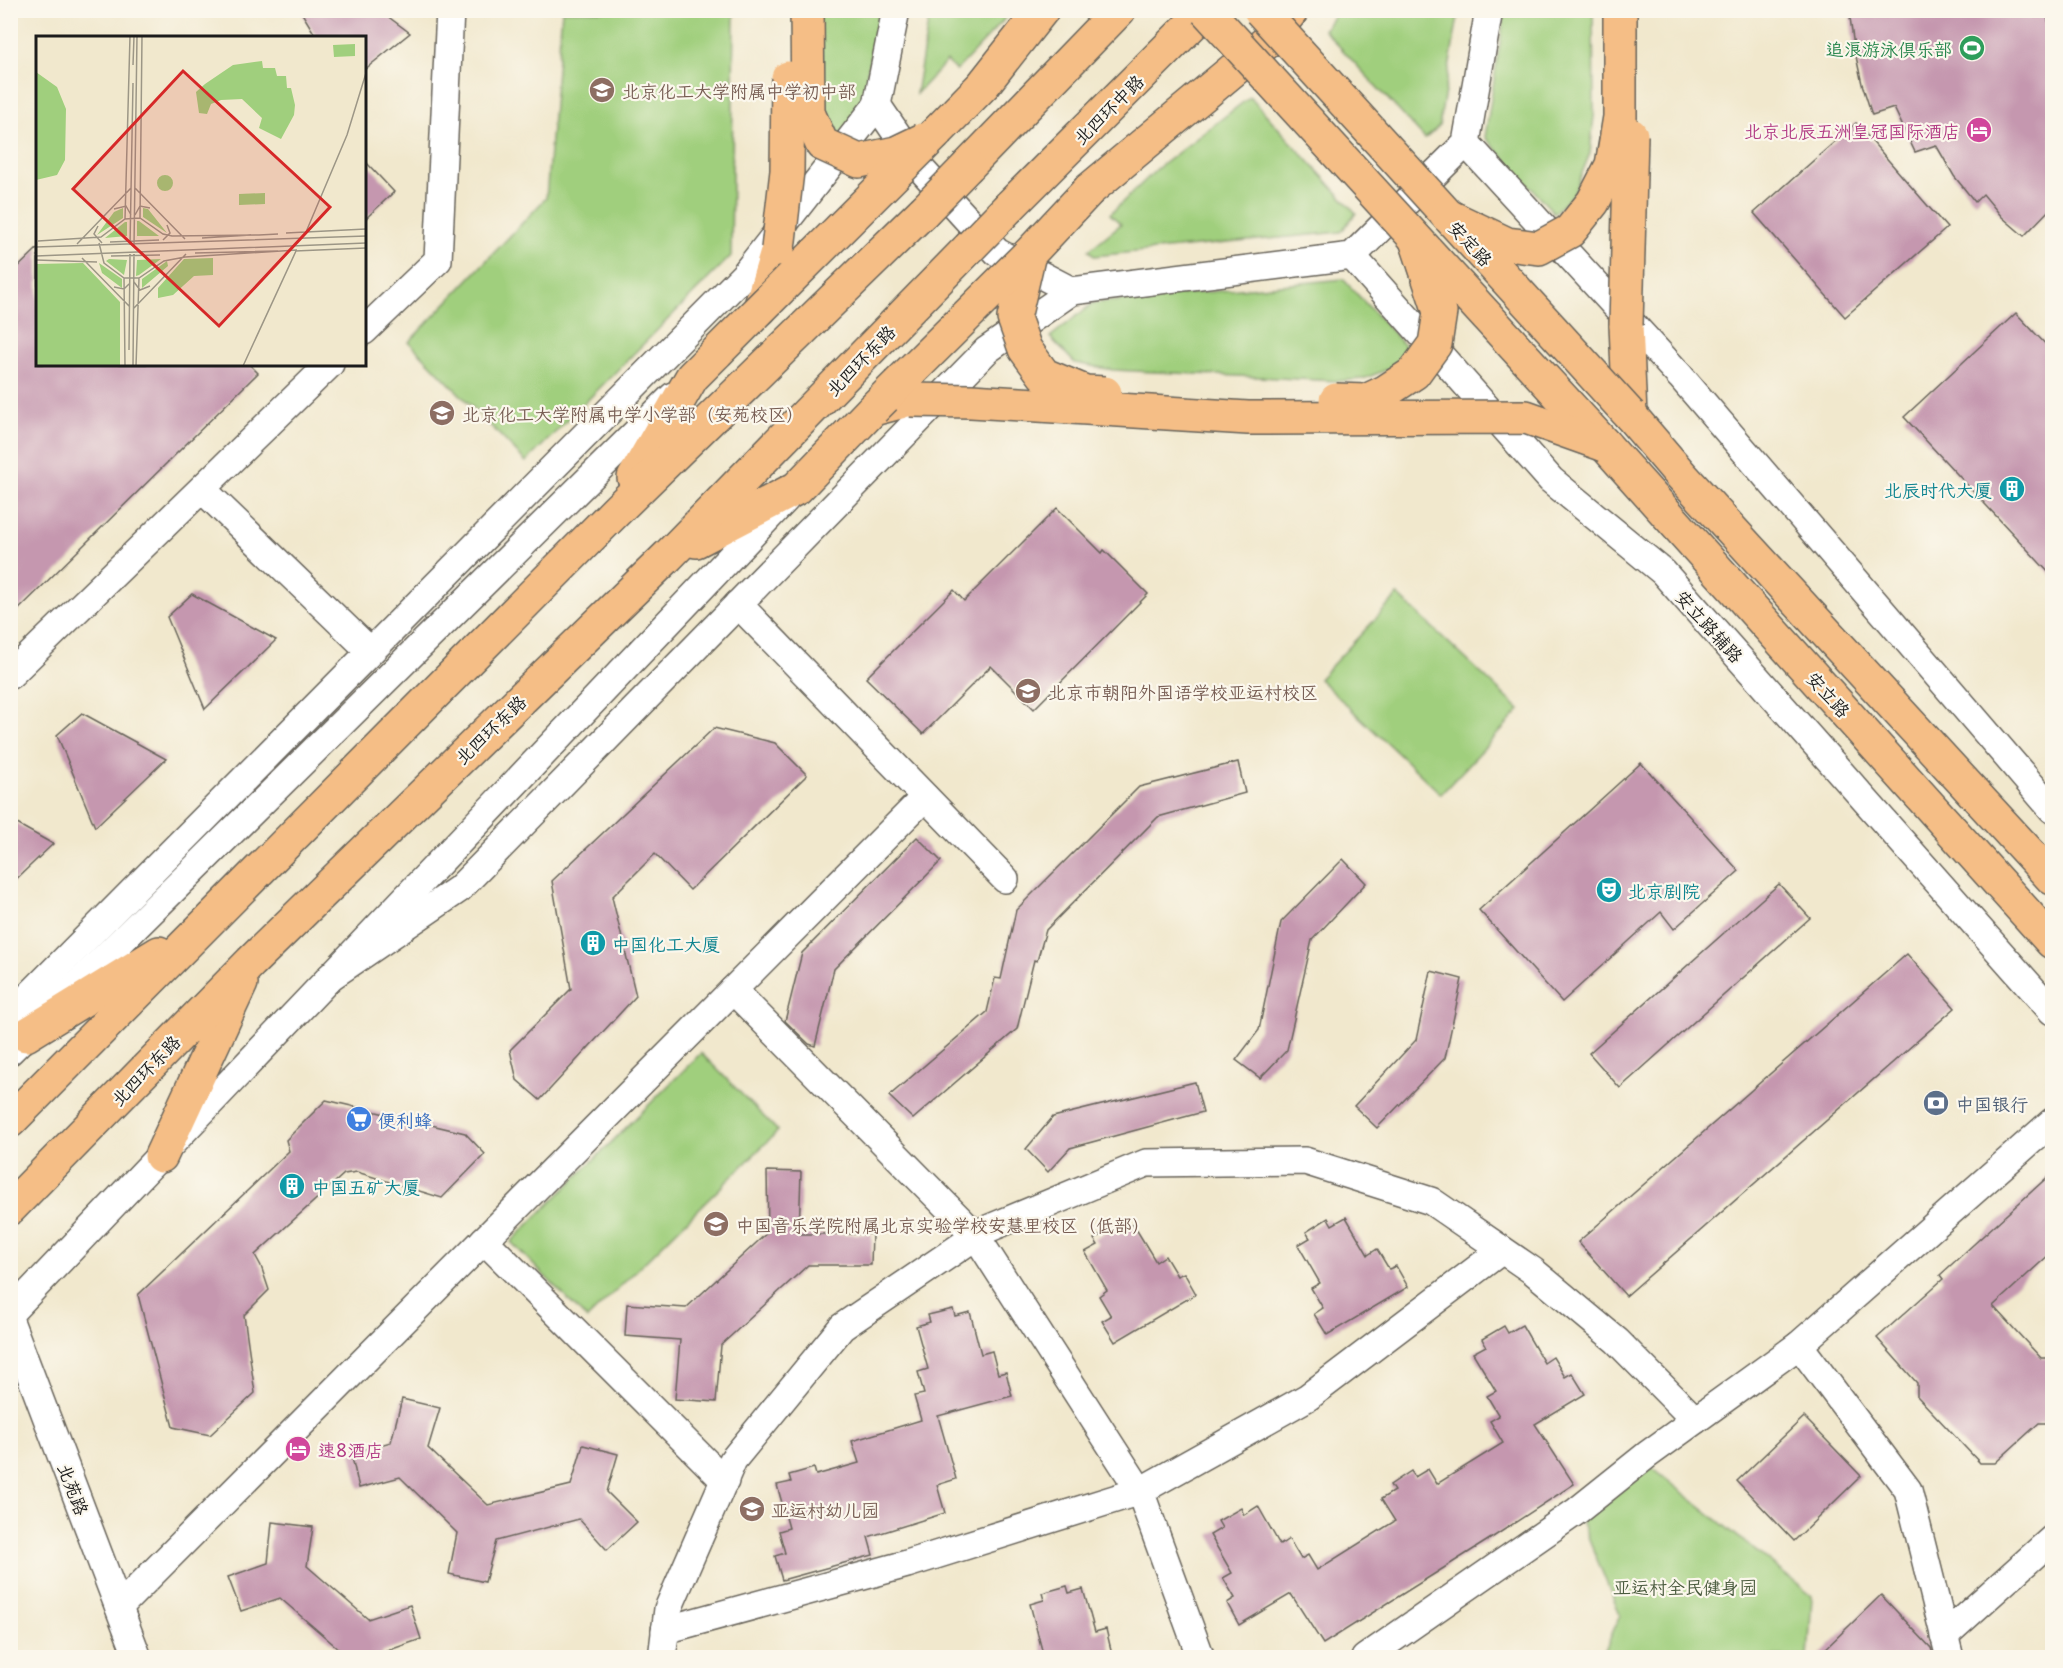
<svg xmlns="http://www.w3.org/2000/svg" width="2063" height="1668" viewBox="0 0 2063 1668" font-family="'Playpen Sans','LXGW WenKai TC',sans-serif">
  <style>
    .green { fill: #a0cf7d; stroke: #5e764c; stroke-width: 1.5 }
    .building { fill: #c597af }
    .lines { fill: none; stroke-linecap: round; stroke-linejoin: round }
    .minor-casing { stroke: #67635a; stroke-width: 30 }
    .major-casing { stroke: #67635a; stroke-width: 36 }
    .highway-casing { stroke: #67635a; stroke-width: 36 }
    .minor { stroke: #fff; stroke-width: 27 }
    .major { stroke: #f5be86; stroke-width: 33 }
    .highway { stroke: #f5be86; stroke-width: 33 }
    .major-bridge-casing { stroke: #67635a; stroke-width: 36; stroke-linecap: butt }
    .highway-bridge-casing { stroke: #67635a; stroke-width: 36; stroke-linecap: butt }
    .major-bridge { stroke: #f5be86; stroke-width: 33 }
    .highway-bridge { stroke: #f5be86; stroke-width: 33 }
    .labels { text-anchor: middle; dominant-baseline: central; stroke-width: 4.5; stroke-linejoin: round; paint-order: stroke }
    .leisure-label { font-size: 18px; fill: #27864d; stroke: #fbf7ec; text-anchor: end }
    .education-label { font-size: 18px; fill: #785e54; stroke: #fbf7ec; text-anchor: start }
    .street-label { font-size: 18px; fill: #1c1c1c; stroke: #fbf7ec }
    .hotel-label { font-size: 18px; fill: #b23c85; stroke: #fbf7ec; text-anchor: end }
    .culture-label { font-size: 18px; fill: #0d838f; stroke: #fbf7ec; text-anchor: start }
    .service-label { font-size: 18px; fill: #4e5e75; stroke: #fbf7ec; text-anchor: start }
    .shop-label { font-size: 18px; fill: #366cbe; stroke: #fbf7ec; text-anchor: start }
    .park-label { font-size: 18px; fill: #4a5b3e; stroke: #fbf7ec }
    .inset-road { fill: none; stroke: #9c9686; stroke-width: 1.5 }
    .view { fill: #d62828; fill-opacity: 0.15; stroke: #d62828; stroke-width: 3 }
    .inset-edge { fill: none; stroke: #1c1c1c; stroke-width: 3 }
  </style>
  <rect width="100%" height="100%" fill="#fbf7ec"/>
  <filter id="ink" filterUnits="userSpaceOnUse"><feTurbulence type="fractalNoise" baseFrequency=".0167" numOctaves="2"/><feDisplacementMap in="SourceGraphic" scale="12" xChannelSelector="R" yChannelSelector="G"/><feConvolveMatrix kernelMatrix="1 2 1 2 8 2 1 2 1" color-interpolation-filters="sRGB"/></filter>
  <filter id="wash" filterUnits="userSpaceOnUse"><feTurbulence type="fractalNoise" baseFrequency=".008" numOctaves="4" result="noise"/><feDisplacementMap in="SourceGraphic" scale="24" xChannelSelector="R" yChannelSelector="G"/><feGaussianBlur stdDeviation="1.35" result="paint"/><feColorMatrix in="noise" values="0 0 0 0 0 0 0 0 0 0 0 0 0 0 0 0 0 1.4 0 .05"/><feComposite in="paint" operator="in"/></filter>
  <g filter="url(#wash)">
    <rect width="100%" height="100%" fill="#f1e8cd"/>
    <g class="green">
      <path d="M562 11H734L731 256 526 462 409 342 546 198Z"/>
      <path d="M810 11H879L858 122 842 141 818 123Z"/>
      <path d="M930 11H1010L1002 22 956 71 947 61 916 94Z"/>
      <path d="M1337 11H1459L1439 126 1425 139 1324 30Z"/>
      <path d="M1505 11H1593L1594 116 1590 153 1574 193 1554 213 1485 137Z"/>
      <path d="M1250 97 1356 213 1341 232 1094 256 1089 250 1121 224 1110 214 1158 168Z"/>
      <path d="M1343 279 1408 349 1391 368 1363 379 1338 381 1113 370 1075 363 1050 337 1093 303Z"/>
      <path d="M1398 595 1520 710 1441 794 1319 679Z"/>
      <path d="M701 1053 778 1131 587 1319 511 1242Z"/>
      <path d="M1641 1459 1812 1596 1808 1657H1602L1620 1615 1577 1511Z"/>
    </g>
    <g id="blocks">
      <g class="building">
        <path d="M300 10H379L410 33 364 70V38H317Z"/>
        <path d="M1849 10H2045L2052 34V207L2024 236 2002 217 1983 194 1975 202 1954 176 1936 145 1915 152 1894 108 1872 115 1862 84 1854 47Z"/>
        <path d="M1856 123 1947 228 1845 317 1754 213Z"/>
        <path d="M364 160 394 192 364 220Z"/>
        <path d="M38 248V364H249L258 373 10 618V275Z"/>
        <path d="M2016 313 2052 351V576L1904 417Z"/>
        <path d="M1057 508 1102 553 1104 550 1148 594 1034 709 991 666 923 734 866 678 954 590 964 601Z"/>
        <path d="M192 594 276 640 205 709 167 617Z"/>
        <path d="M82 713 166 759 95 827 57 735Z"/>
        <path d="M714 728 775 743 807 775 690 890 655 854 612 897 636 996 540 1100 517 1080 510 1050 571 989 552 881Z"/>
        <path d="M1238 762 1245 793 1158 817 1046 930 1037 961 1034 960 1017 1029 913 1119 889 1096 987 1012 995 978 1001 979 1016 910 1139 787Z"/>
        <path d="M1641 763 1739 871 1674 929 1661 912 1562 1002 1479 910Z"/>
        <path d="M10 820 53 844 10 885Z"/>
        <path d="M917 837 941 861 834 969 815 1046 809 1044 785 1021 802 953Z"/>
        <path d="M1343 859 1366 883 1312 940 1287 1050 1260 1078 1236 1060 1259 1030 1281 922Z"/>
        <path d="M1779 884 1810 918 1620 1088 1589 1053Z"/>
        <path d="M1907 954 1955 1008 1626 1296 1578 1242Z"/>
        <path d="M1431 971 1462 979 1445 1058 1377 1128 1354 1106 1416 1040Z"/>
        <path d="M1195 1082 1203 1112 1070 1148 1048 1172 1026 1149 1053 1117Z"/>
        <path d="M326 1100 465 1133 485 1154 442 1198 357 1172 344 1174 255 1255 261 1266 269 1290 244 1315 255 1393 210 1435 173 1427 138 1295 289 1151 286 1140Z"/>
        <path d="M767 1171 801 1172 799 1234H872L871 1265H808L721 1345 716 1402 675 1399 680 1340 625 1336 627 1304 686 1308 768 1232Z"/>
        <path d="M2052 1173V1252L1993 1306 2041 1358H2052V1423H2039L1995 1463H1980L1917 1396V1383L1877 1338 1943 1279 1940 1275Z"/>
        <path d="M1346 1217 1368 1255 1377 1249 1389 1269 1396 1266 1408 1287 1327 1335 1314 1314 1323 1308 1311 1288 1320 1283 1298 1245 1310 1238 1306 1232 1328 1218 1332 1225Z"/>
        <path d="M1133 1224 1156 1262 1165 1256 1177 1276 1184 1273 1196 1294 1115 1342 1102 1321 1111 1316 1099 1296 1107 1290 1085 1252 1098 1245 1094 1239 1116 1226 1120 1232Z"/>
        <path d="M953 1309 955 1316 970 1312 981 1354 992 1351 998 1374 1006 1372 1012 1396 938 1416 956 1479 937 1485 945 1513 868 1537 873 1555 782 1580 775 1556 785 1553 779 1531 789 1528 777 1485 791 1482 789 1475 814 1468 816 1475 859 1463 852 1441 921 1420 914 1396 924 1394 918 1372 928 1369 916 1326 930 1322 928 1315Z"/>
        <path d="M1522 1325 1544 1363 1553 1357 1565 1377 1572 1373 1585 1394 1535 1424 1574 1484 1493 1537 1323 1644 1291 1594 1239 1625 1227 1603 1235 1598 1223 1578 1232 1573 1210 1535 1222 1528 1218 1521 1241 1508 1244 1515 1258 1506 1280 1545 1289 1539 1301 1559 1308 1555 1317 1570 1395 1521 1381 1499 1394 1491 1390 1485 1411 1471 1415 1477 1428 1469 1437 1484 1503 1443 1490 1421 1499 1416 1487 1396 1496 1391 1473 1353 1486 1346 1482 1339 1504 1326 1508 1333Z"/>
        <path d="M402 1399 440 1408 428 1448 488 1505 571 1485 583 1445 618 1454 607 1492 637 1522 607 1550 579 1519 496 1541 485 1582 449 1574 457 1533 400 1477 359 1488 351 1453 391 1442Z"/>
        <path d="M1804 1417 1861 1476 1794 1541 1737 1481Z"/>
        <path d="M272 1522 313 1527 307 1566 368 1619 410 1605 421 1639 381 1653 380 1658H338L340 1650 280 1598 241 1611 228 1577 268 1563Z"/>
        <path d="M1067 1586 1069 1593 1083 1589 1095 1632 1106 1629 1113 1658H1044L1030 1604 1044 1600 1042 1593Z"/>
        <path d="M1881 1595 1931 1648 1934 1658H1816Z"/>
      </g>
    </g>
  </g>
  <g filter="url(#ink)">
    <use href="#blocks" fill-opacity="0" stroke="#67635a" stroke-width="1.5"/>
    <g class="lines">
      <g class="minor-casing">
        <g id="minor">
          <path d="M877 105 920 168 997 252 1072 291"/>
          <path d="M1466 143 1681 377 2052 809"/>
          <path d="M1352 256 1551 480 1663 572 2052 1011"/>
          <path d="M364 331 438 260 450 10"/>
          <path d="M202 489 370 651"/>
          <path d="M738 604 1005 879"/>
          <path d="M10 675 330 364"/>
          <path d="M330 977 459 889 987 350 1072 291 1352 256 1466 143 1489 10"/>
          <path d="M733 990 976 1236 1140 1491 1201 1658"/>
          <path d="M10 1015 744 275 877 105 896 10"/>
          <path d="M10 1051 673 396"/>
          <path d="M484 1240 725 1481"/>
          <path d="M10 1313 786 499"/>
          <path d="M10 1321 138 1658"/>
          <path d="M1799 1345 1908 1490 1950 1658"/>
          <path d="M119 1607 925 797"/>
          <path d="M665 1630 907 1564 1140 1491 1308 1397 1502 1250"/>
          <path d="M1944 1636 2052 1539"/>
          <path d="M662 1658 668 1609 733 1460 842 1327 985 1230 1146 1163 1305 1161 1431 1201 1533 1271 1617 1341 1695 1420"/>
          <path d="M1365 1658 1577 1511 1647 1455 1799 1345 2052 1122"/>
        </g>
      </g>
      <g class="major-casing">
        <g id="major">
          <path d="M1630 415 1682 476 2052 878"/>
          <path d="M1605 445 2052 942"/>
        </g>
      </g>
      <g class="highway-casing">
        <g id="highway">
          <path d="M935 134 983 85 1042 10"/>
          <path d="M968 166 1119 10"/>
          <path d="M1089 190 1268 41 1292 10"/>
          <path d="M1009 207 1206 10"/>
          <path d="M760 309 778 249"/>
          <path d="M1626 325 1630 415"/>
          <path d="M634 478 692 377 717 352"/>
          <path d="M696 541 797 488 873 409 900 402"/>
          <path d="M26 1035 159 953"/>
          <path d="M10 1121 616 511 924 211"/>
          <path d="M161 1156 241 983"/>
          <path d="M10 1208 251 962 668 556 969 248"/>
        </g>
      </g>
      <use href="#minor" class="minor"/>
      <use href="#major" class="major"/>
      <use href="#highway" class="highway"/>
      <g class="major-bridge-casing">
        <g id="major-bridge">
          <path d="M1206 10 1605 445"/>
          <path d="M1260 10 1630 415"/>
        </g>
      </g>
      <g class="highway-bridge-casing">
        <g id="highway-bridge">
          <path d="M807 10 808 113 822 144 859 161 896 153 923 140"/>
          <path d="M924 211 968 166"/>
          <path d="M1446 215 1507 244 1539 248 1570 231 1593 202 1612 165 1620 117V10"/>
          <path d="M969 248 1009 207"/>
          <path d="M778 249 787 171 788 78"/>
          <path d="M1029 254 1014 318 1025 349 1044 375 1085 392 1105 393"/>
          <path d="M1626 325 1631 135"/>
          <path d="M717 352 935 134"/>
          <path d="M910 400 971 401 1248 418 1526 417 1605 445"/>
          <path d="M1336 400 1366 401 1385 392 1414 373 1435 344 1440 312 1416 240"/>
          <path d="M873 409 1029 254 1089 190"/>
        </g>
      </g>
      <use href="#major-bridge" class="major-bridge"/>
      <use href="#highway-bridge" class="highway-bridge"/>
    </g>
  </g>
  <defs>
    <g id="stadium-disc" transform="scale(1.35)"><circle r="9.5" fill="#2e9e5b" stroke="#fbf7ec"/><path d="M0-5a6.5 5 0 1 0 0 10a6.5 5 0 1 0 0-10ZM-3.5-1.8h7v3.6h-7Z" fill="#fff"/></g>
    <g id="school-disc" transform="scale(1.35)"><circle r="9.5" fill="#8d6e63" stroke="#fbf7ec"/><path d="M0-5L7-2L0 1L-7-2ZM-4 1L0 2.5L4 1V4Q0 6-4 4Z" fill="#fff"/></g>
    <g id="hotel-disc" transform="scale(1.35)"><circle r="9.5" fill="#d1479c" stroke="#fbf7ec"/><path d="M-6-4.5h1.5V1H6V5H4.5V3h-9V5H-6ZM-4 0a1.8 1.8 0 1 1 3.6 0ZM.5 0V-2.5h3Q6-2.5 6 0Z" fill="#fff"/></g>
    <g id="building-disc" transform="scale(1.35)"><circle r="9.5" fill="#0f9aa8" stroke="#fbf7ec"/><path d="M-4-6H4V6H1V3H-1V6H-4ZM-2.5-4.3h1.7v1.8h-1.7ZM.8-4.3h1.7v1.8H.8ZM-2.5-1h1.7V.8h-1.7ZM.8-1h1.7V.8H.8Z" fill="#fff"/></g>
    <g id="theatre-disc" transform="scale(1.35)"><circle r="9.5" fill="#0f9aa8" stroke="#fbf7ec"/><path d="M-5-5.5Q0-4 5-5.5V0Q5 5 0 6Q-5 5-5 0ZM-3.3-2.5H-1v1.5H-3.3ZM1-2.5H3.3v1.5H1ZM-2.8 1Q0 5.5 2.8 1Z" fill="#fff"/></g>
    <g id="bank-disc" transform="scale(1.35)"><circle r="9.5" fill="#5c6f8a" stroke="#fbf7ec"/><path d="M-6-4H6V4H-6ZM0-2.3a2.3 2.3 0 1 0 0 4.6a2.3 2.3 0 1 0 0-4.6Z" fill="#fff"/></g>
    <g id="supermarket-disc" transform="scale(1.35)"><circle r="9.5" fill="#3f7fe0" stroke="#fbf7ec"/><path d="M-6-5.5h2.5l.6 2H6L4.5 2H-2.5L-4.4-4H-6ZM-1.5 3.2a1.3 1.3 0 1 0 .1 0ZM3 3.2a1.3 1.3 0 1 0 .1 0Z" fill="#fff"/></g>
  </defs>
  <g fill-rule="evenodd">
    <use href="#stadium-disc" x="1972" y="48"/>
    <use href="#school-disc" x="602" y="90"/>
    <use href="#hotel-disc" x="1979" y="130"/>
    <use href="#school-disc" x="442" y="413"/>
    <use href="#building-disc" x="2012" y="489"/>
    <use href="#school-disc" x="1028" y="691"/>
    <use href="#theatre-disc" x="1609" y="890"/>
    <use href="#building-disc" x="593" y="943"/>
    <use href="#bank-disc" x="1936" y="1103"/>
    <use href="#supermarket-disc" x="359" y="1119"/>
    <use href="#building-disc" x="292" y="1186"/>
    <use href="#school-disc" x="716" y="1224"/>
    <use href="#hotel-disc" x="298" y="1449"/>
    <use href="#school-disc" x="752" y="1509"/>
  </g>
  <g class="labels">
    <g class="leisure-label">
      <text x="1952" y="48">追浪游泳俱乐部</text>
    </g>
    <g class="education-label">
      <text x="622" y="90">北京化工大学附属中学初中部</text>
      <text x="462" y="413">北京化工大学附属中学小学部（安苑校区）</text>
      <text x="1048" y="691">北京市朝阳外国语学校亚运村校区</text>
      <text x="736" y="1224">中国音乐学院附属北京实验学校安慧里校区（低部）</text>
      <text x="771" y="1509">亚运村幼儿园</text>
    </g>
    <g class="street-label">
      <text transform="translate(1108 109) rotate(-45)">北四环中路</text>
      <text transform="translate(1471 243) rotate(47)">安定路</text>
      <text transform="translate(860 360) rotate(-46)">北四环东路</text>
      <text transform="translate(1710 626) rotate(48)">安立路辅路</text>
      <text transform="translate(1829 694) rotate(48)">安立路</text>
      <text transform="translate(490 729) rotate(-44)">北四环东路</text>
      <text transform="translate(145 1070) rotate(-46)">北四环东路</text>
      <text transform="translate(74 1489) rotate(69)">北苑路</text>
    </g>
    <g class="hotel-label">
      <text x="1960" y="130">北京北辰五洲皇冠国际酒店</text>
      <text x="318" y="1449" text-anchor="start">速8酒店</text>
    </g>
    <g class="culture-label">
      <text x="1992" y="489" text-anchor="end">北辰时代大厦</text>
      <text x="1628" y="890">北京剧院</text>
      <text x="612" y="943">中国化工大厦</text>
      <text x="312" y="1186">中国五矿大厦</text>
    </g>
    <g class="service-label">
      <text x="1956" y="1103">中国银行</text>
    </g>
    <g class="shop-label">
      <text x="378" y="1119">便利蜂</text>
    </g>
    <g class="park-label">
      <text x="1685" y="1586">亚运村全民健身园</text>
    </g>
  </g>
  <g transform="translate(36 36)">
    <rect width="330" height="330" fill="#f1e8cd"/>
    <path d="M319 8V20L298 21 297 9ZM226 25 227 32H239L241 40H250L251 52H255L259 69 258 79 245 103 223 92 226 82 206 63 185 64 175 68 171 78 163 77 160 56 169 48 197 29ZM0 36 21 51 30 73 29 124 21 139 0 144ZM121 147a8 8 0 1 1 16 0a8 8 0 1 1-16 0ZM229 157V168L203 169V158ZM87 172V182L61 199 78 176ZM107 172 112 173 131 197 107 181ZM101 185H103L123 200H101ZM91 186V200L69 202 89 186ZM177 222V239L158 240 137 259 122 262V252L148 223ZM125 223 103 239 100 240 101 224ZM91 224 88 239 70 225 73 223ZM131 225 132 230 106 252V243ZM47 227 84 266V330H0V228ZM63 227 86 243V252L66 237Z" fill="#a0cf7d"/>
    <path class="inset-road" d="M97 29 98 0M99 152 149 203M78 173 90 170 95 179M99 179 104 170 114 172M104 182 106 0M89 183 94 0M62 190 58 198 66 207M270 196 311 99 330 37M250 197 330 193M223 199 242 198M166 202 215 199M127 204 134 197 131 189M2 205 65 201 89 183 104 182 127 198 136 200 225 199M74 206 123 204M63 207 68 227 88 242H103L128 225 149 221 261 214M41 208 95 152M94 209 97 47M98 209 101 0M0 211 330 200M259 215 330 212M159 217 242 215M0 220 330 207M75 220 124 219M46 222 94 271M0 224 61 226M88 242 89 330M98 246 104 254 114 250M78 251 88 253 94 247M98 272 150 218M93 314 94 218M97 330 98 218M100 330 103 242M207 330 260 215"/>
    <path class="view" d="M147 35 294 171 183 290 37 153Z"/>
    <rect width="330" height="330" class="inset-edge"/>
  </g>
  <rect width="2063" height="1668" fill="none" stroke="#fbf7ec" stroke-width="36"/>
</svg>
